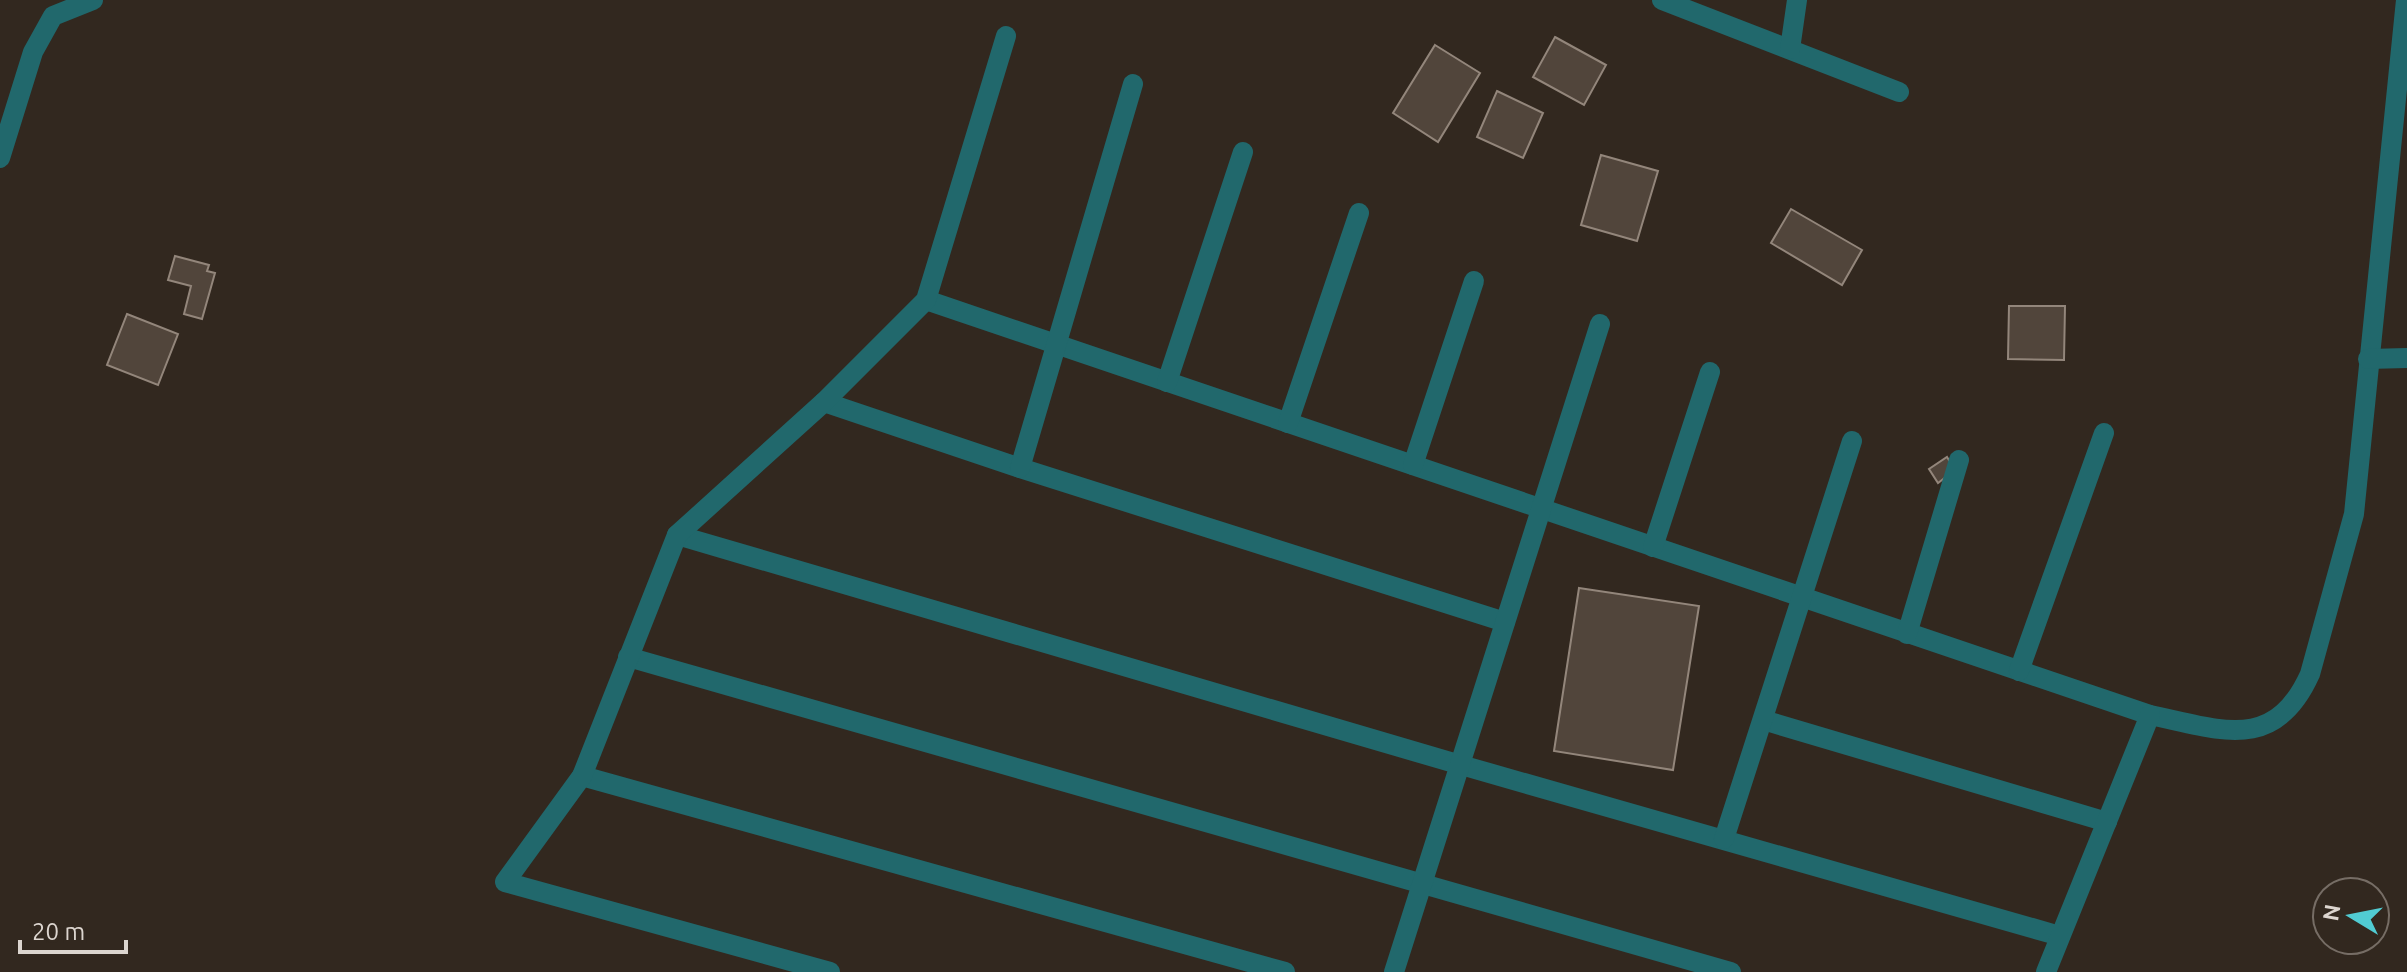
<svg xmlns="http://www.w3.org/2000/svg" width="2407" height="972" viewBox="0 0 2407 972" font-family="Ubuntu,sans-serif">
  <style>
    .building { fill: #51453b; stroke: #93867b; stroke-width: 2 }
    .lines { fill: none; stroke-linecap: round; stroke-linejoin: round }
    .minor { stroke: #21686c; stroke-width: 20 }
  </style>
  <rect width="100%" height="100%" fill="#32281f"/>
  <g class="building">
    <path d="M1555 37 1606 65 1584 105 1533 77Z"/>
    <path d="M1435 45 1480 73 1438 142 1393 113Z"/>
    <path d="M1497 91 1543 113 1523 158 1477 137Z"/>
    <path d="M1601 155 1658 171 1637 241 1581 225Z"/>
    <path d="M1791 209 1862 250 1842 285 1771 243Z"/>
    <path d="M175 256 209 265 207 271 215 273 202 319 184 314 191 286 168 280Z"/>
    <path d="M2009 306H2065L2064 360 2008 359Z"/>
    <path d="M127 314 178 334 158 385 107 365Z"/>
    <path d="M1947 457 1955 470 1938 483 1929 469Z"/>
    <path d="M1579 588 1699 606 1673 770 1554 751Z"/>
  </g>
  <g class="lines">
    <g class="minor">
      <path d="M1662 0 1899 92"/>
      <path d="M1790 49 1797 0"/>
      <path d="M0 158 33 52 53 16 93 0"/>
      <path d="M926 300 2150 715C2219 729 2274 754 2310 674L2354 514 2406 0"/>
      <path d="M2368 359 2407 358"/>
      <path d="M1167 382 1243 152"/>
      <path d="M824 402 1020 468 1505 622"/>
      <path d="M1288 423 1359 213"/>
      <path d="M1413 465 1474 281"/>
      <path d="M1020 468 1133 84"/>
      <path d="M677 535 1461 765 2060 936"/>
      <path d="M1653 547 1710 372"/>
      <path d="M1907 634 1959 460"/>
      <path d="M628 657 1731 972"/>
      <path d="M2019 671 2104 433"/>
      <path d="M1763 720 2107 822"/>
      <path d="M582 776 1285 972"/>
      <path d="M1724 839 1852 441"/>
      <path d="M830 972 505 882 582 776 677 535 824 402 926 300 1006 36"/>
      <path d="M1394 972 1600 324"/>
      <path d="M2046 972 2150 715"/>
    </g>
  </g>
  <g transform="translate(2351 916) rotate(280)"><circle r="38" fill="#32281f" stroke="#766d65" stroke-width="2"/>
  <path d="M0-6L14 30L0 20L-14 30Z" fill="#51ccd3"/>
  <text y="-12" font-size="22" font-weight="bold" text-anchor="middle" fill="#dcd5cf">N</text>
  </g>
  <path d="M20 940v12h106v-12" fill="none" stroke="#dcd5cf" stroke-width="4"/>
  <text x="32" y="940" font-size="24" fill="#dcd5cf" stroke="#32281f" stroke-width="6" paint-order="stroke">20 m</text>
</svg>
